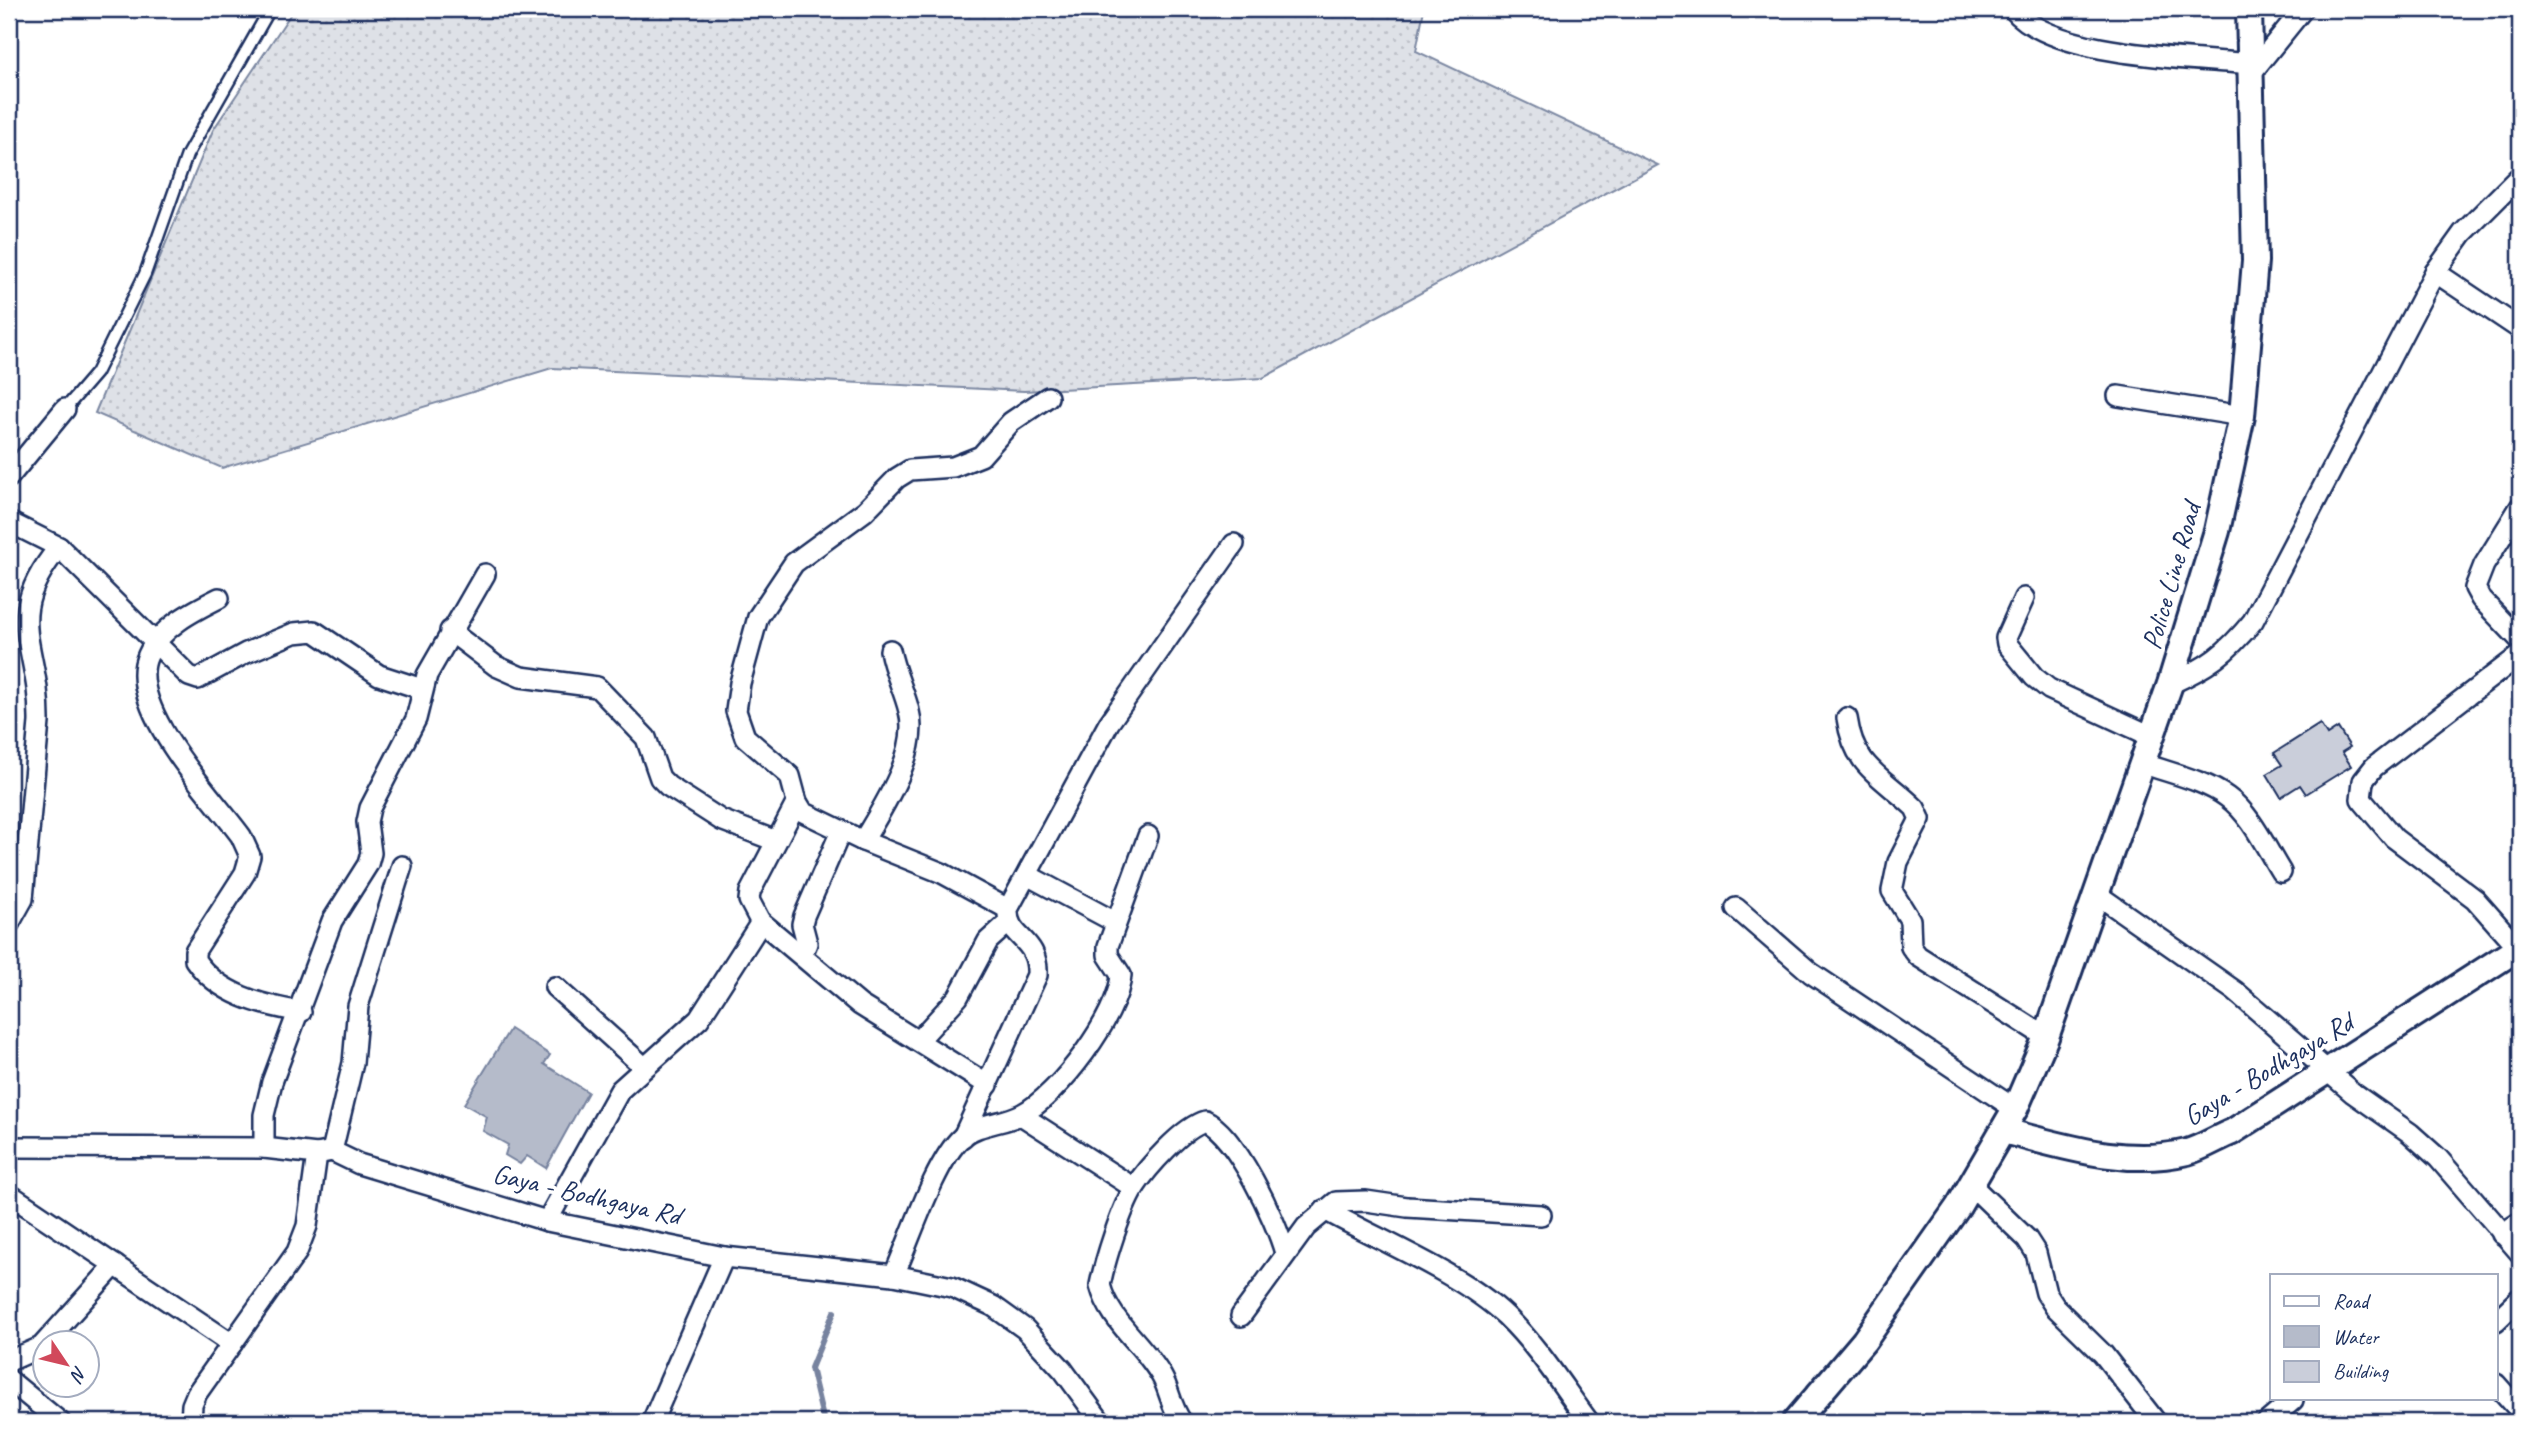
<svg xmlns="http://www.w3.org/2000/svg" width="2529" height="1431" viewBox="0 0 2529 1431" font-family="Caveat,sans-serif">
  <style>
    .grass { fill: url(#grass-dots); stroke: #7c88a2; stroke-width: 2 }
    .water { fill: #b5bbca; stroke: #77839f; stroke-width: 2 }
    .lines { fill: none; stroke-linecap: round; stroke-linejoin: round }
    .stream { stroke: #77839f; stroke-width: 6 }
    .building { fill: #caceda; stroke: #1b2f5e; stroke-width: 2 }
    .service-casing { stroke: #1b2f5e; stroke-width: 15 }
    .minor-casing { stroke: #1b2f5e; stroke-width: 24 }
    .tertiary-casing { stroke: #1b2f5e; stroke-width: 30 }
    .service { stroke: #fff; stroke-width: 10 }
    .minor { stroke: #fff; stroke-width: 19 }
    .tertiary { stroke: #fff; stroke-width: 24 }
    .labels { text-anchor: middle; dominant-baseline: central; stroke-width: 7; stroke-linejoin: round; paint-order: stroke }
    .street-label { font-size: 28px; fill: #1b2f5e; stroke: #fff }
  </style>
  <defs>
    <pattern id="grass-dots" width="8" height="8" patternUnits="userSpaceOnUse" patternTransform="scale(1.75)"><rect width="8" height="8" fill="#dee1e7"/><path d="M2 2h.1M6 6h.1" fill="none" stroke="#bec1c9" stroke-width="1.8" stroke-linecap="round"/></pattern>
  </defs>
  <rect width="100%" height="100%" fill="#fff"/>
  <filter id="ink" filterUnits="userSpaceOnUse"><feTurbulence type="fractalNoise" baseFrequency=".0143" numOctaves="2"/><feDisplacementMap in="SourceGraphic" scale="14" xChannelSelector="R" yChannelSelector="G"/><feConvolveMatrix kernelMatrix="1 2 1 2 8 2 1 2 1" color-interpolation-filters="sRGB"/></filter>
  <g filter="url(#ink)">
    <path class="grass" d="M294 9H1424L1416 51 1658 165 1263 378 1024 391 552 368 222 468 95 413 213 130Z"/>
    <path class="water" d="M510 1029 550 1055 544 1064 588 1092 546 1168 527 1156 520 1164 505 1155 508 1145 483 1131 487 1117 464 1104Z"/>
    <g class="lines">
      <path class="stream" d="M824 1422 811 1368 834 1312"/>
    </g>
    <path class="building" d="M2320 724 2327 735 2338 728 2350 747 2342 752 2351 766 2306 794 2300 785 2281 797 2267 774 2282 765 2274 753Z"/>
    <g class="lines">
      <g class="service-casing">
        <path id="service" d="M65 409 96 373 145 274 187 155 270 9"/>
      </g>
      <g class="minor-casing">
        <g id="minor">
          <path d="M2013 9C2052 57 2191 58 2251 64"/>
          <path d="M2252 72 2303 9"/>
          <path d="M2435 272 2520 329"/>
          <path d="M2118 396 2242 416"/>
          <path d="M9 477 65 409"/>
          <path d="M2520 507 2484 565 2475 588 2481 599 2520 640"/>
          <path d="M9 522 59 547 189 676 198 679 246 653 294 633 314 631 379 675 422 689"/>
          <path d="M219 598C193 611 161 627 148 655 124 706 212 796 241 836L250 856 245 873 195 951V960C219 995 262 1005 301 1012"/>
          <path d="M2024 598 2006 638 2007 644 2034 677 2049 689 2151 736"/>
          <path d="M450 631 496 666 521 677 597 687 646 738 660 778 668 786 721 820 776 841"/>
          <path d="M2170 684C2208 667 2226 654 2253 621L2435 272 2463 233 2520 176"/>
          <path d="M1847 718C1854 768 1882 776 1915 808L1920 819 1898 862 1892 891 1910 920 1911 947 1918 956 2046 1037"/>
          <path d="M2142 763C2169 773 2204 780 2227 797 2251 814 2266 848 2281 872"/>
          <path d="M863 841C883 807 920 752 909 711 904 690 894 672 890 650"/>
          <path d="M1027 875 1115 922"/>
          <path d="M2095 893 2235 991 2353 1093 2410 1133 2438 1158 2520 1253"/>
          <path d="M1736 908 1811 973 2015 1109"/>
          <path d="M1008 909 942 873 863 841 803 812 797 802 790 776 745 737 736 711 740 683 758 617 794 563 865 511 897 478 910 470 953 467 981 456 1011 422 1048 397"/>
          <path d="M760 921 860 1005 988 1085"/>
          <path d="M9 924 23 899 39 722C40 643 0 619 59 547"/>
          <path d="M2518 948 2475 899 2394 838 2361 799 2363 781 2374 767 2520 655"/>
          <path d="M802 955 807 943 802 924 804 916 841 831"/>
          <path d="M555 987 643 1066"/>
          <path d="M918 1041 958 997 988 941 1009 922"/>
          <path d="M1021 1115 1134 1188"/>
          <path d="M963 1137 1037 975C1039 937 1006 939 1008 909L1109 723 1234 544"/>
          <path d="M9 1147 264 1148 317 1154 332 1151 359 1164 547 1221 724 1257 894 1275 952 1287 993 1306 1025 1329 1063 1370 1101 1422"/>
          <path d="M264 1148V1115L272 1082 332 921 368 864 371 853 367 822 370 808 416 719 427 675 485 574"/>
          <path d="M332 1151 353 1063 358 1006 402 866"/>
          <path d="M1971 1185 2027 1239 2036 1253 2046 1293 2055 1307 2103 1354 2156 1422"/>
          <path d="M9 1194 232 1344"/>
          <path d="M1325 1210C1380 1241 1462 1274 1506 1316 1539 1348 1562 1386 1589 1422"/>
          <path d="M547 1221 620 1090 699 1019 758 927 760 921 749 900 750 892 797 802"/>
          <path d="M2502 1234 2520 1222"/>
          <path d="M894 1275C910 1240 935 1161 962 1137 978 1123 1003 1124 1022 1114 1058 1096 1119 1015 1121 975L1108 955V946L1148 836"/>
          <path d="M1241 1316 1306 1227 1336 1202 1366 1201 1407 1207 1541 1215"/>
          <path d="M2496 1321 2520 1298"/>
          <path d="M9 1361 41 1347 115 1265"/>
          <path d="M9 1380 60 1422"/>
          <path d="M2496 1384 2520 1411"/>
          <path d="M191 1422 192 1405 197 1393 297 1252 307 1226 317 1154"/>
          <path d="M652 1422 724 1257"/>
          <path d="M1182 1422C1171 1408 1170 1391 1162 1377 1144 1344 1110 1323 1100 1285 1105 1260 1121 1209 1134 1188 1147 1168 1183 1127 1205 1121 1236 1135 1276 1220 1285 1253"/>
          <path d="M2267 1422 2293 1400"/>
        </g>
      </g>
      <g class="tertiary-casing">
        <g id="tertiary">
          <path d="M2004 1131C2063 1146 2125 1167 2187 1152 2202 1148 2217 1138 2232 1132L2520 947"/>
          <path d="M1795 1422 1864 1341 1958 1207 2015 1109 2046 1037 2170 684 2217 531 2242 416 2255 261 2249 9"/>
        </g>
      </g>
      <use href="#service" class="service"/>
      <use href="#minor" class="minor"/>
      <use href="#tertiary" class="tertiary"/>
    </g>
  </g>
  <g class="labels">
    <g class="street-label">
      <text transform="translate(2171 576) rotate(-74)">Police Line Road</text>
      <text transform="translate(2268 1069) rotate(-31)">Gaya - Bodhgaya Rd</text>
      <text transform="translate(587 1194) rotate(13)">Gaya - Bodhgaya Rd</text>
    </g>
  </g>
  <rect width="2529" height="1431" fill="none" stroke="#fff" stroke-width="35"/>
  <rect x="18" y="18" width="2494" height="1396" fill="none" stroke="#1b2f5e" stroke-width="2.5" filter="url(#ink)"/>
  <rect x="2270" y="1274" width="228" height="126" fill="#ffffff" stroke="#a4acbf" stroke-width="2"/>
  <rect x="2284" y="1296" width="35" height="10" fill="#ffffff" stroke="#a4acbf" stroke-width="2"/>
  <text x="2333" y="1308" font-size="21" fill="#1b2f5e">Road</text>
  <rect x="2284" y="1326" width="35" height="21" fill="#b5bbca" stroke="#a4acbf" stroke-width="2"/>
  <text x="2333" y="1344" font-size="21" fill="#1b2f5e">Water</text>
  <rect x="2284" y="1361" width="35" height="21" fill="#caceda" stroke="#a4acbf" stroke-width="2"/>
  <text x="2333" y="1378" font-size="21" fill="#1b2f5e">Building</text>
  <g transform="translate(66 1364) rotate(125)"><circle r="33" fill="#ffffff" stroke="#a4acbf" stroke-width="2"/>
  <path d="M0-5L12 26L0 18L-12 26Z" fill="#d1495b"/>
  <text y="-10" font-size="19" font-weight="bold" text-anchor="middle" fill="#1b2f5e">N</text>
  </g>
</svg>
